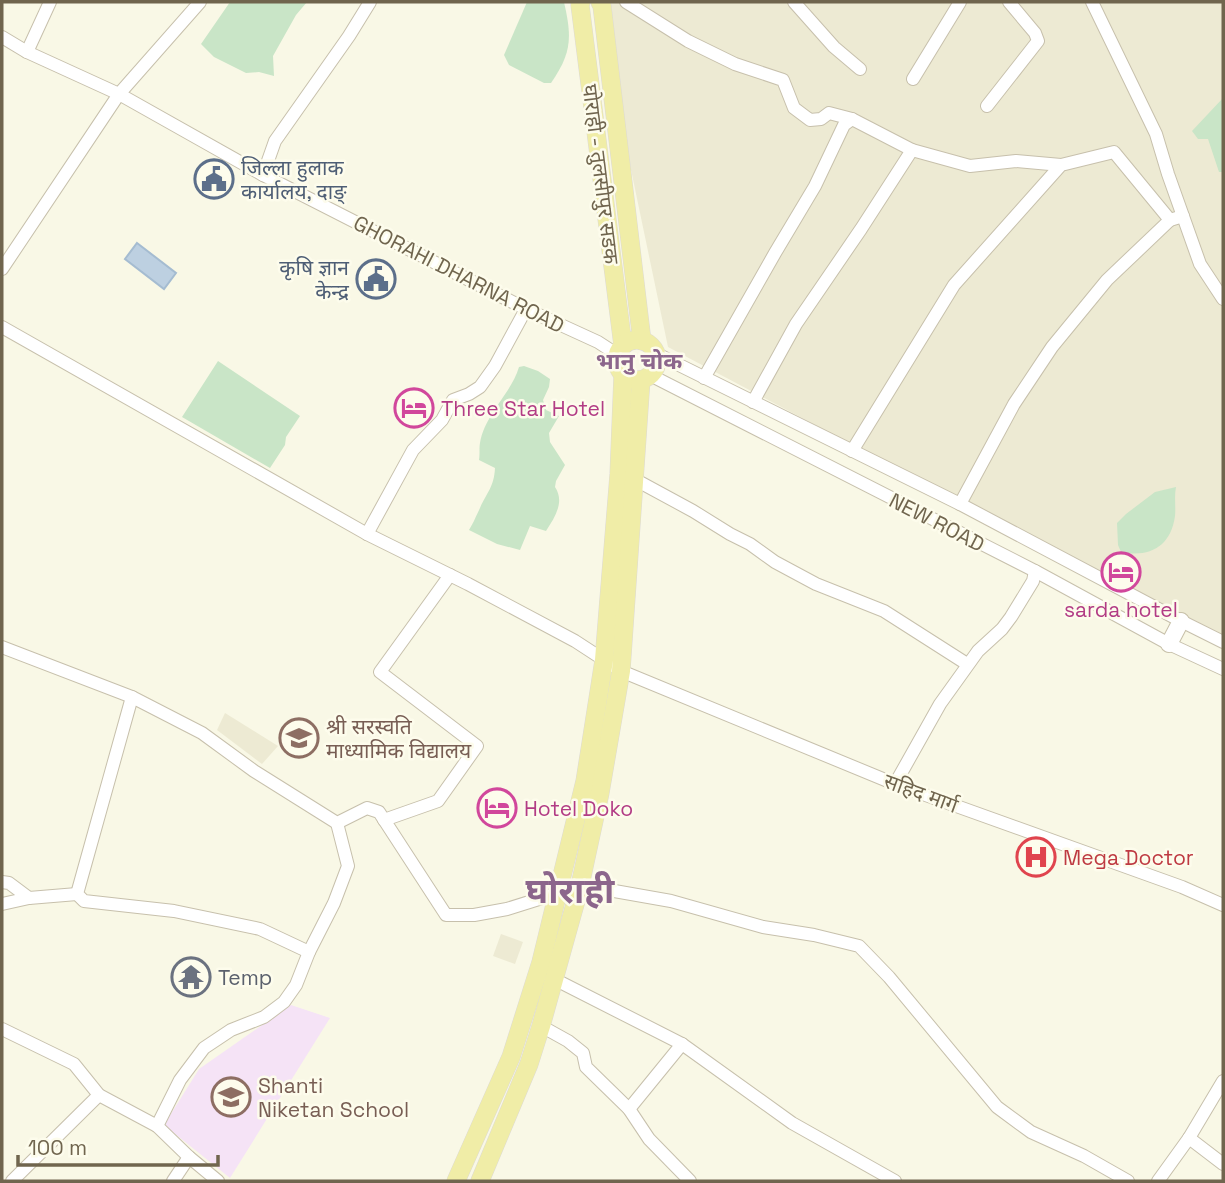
<svg xmlns="http://www.w3.org/2000/svg" width="1225" height="1183" viewBox="0 0 1225 1183" font-family="'Space Grotesk','Noto Sans Devanagari',sans-serif">
  <style>
    .residential { fill: #edead3 }
    .education { fill: #f5e3f6 }
    .green { fill: #c9e5c7 }
    .water { fill: #bdd0e1; stroke: #a5bcd1; stroke-width: 2 }
    .lines { fill: none; stroke-linecap: round; stroke-linejoin: round }
    .street-casing { stroke: #c7c0ac; stroke-width: 14 }
    .secondary-casing { stroke: #c7c0a8; stroke-width: 18 }
    .primary-casing { stroke: #dddad5; stroke-width: 19 }
    .street { stroke: #fff; stroke-width: 12 }
    .secondary { stroke: #fff; stroke-width: 16 }
    .primary { stroke: #f0eda7; stroke-width: 18 }
    .labels { text-anchor: middle; dominant-baseline: central; stroke-width: 5; stroke-linejoin: round; paint-order: stroke }
    .service-label { font-size: 21px; fill: #4e5e75; stroke: #fdfcec; text-anchor: start }
    .street-label { font-size: 21px; fill: #70654e; stroke: #fdfcec }
    .hotel-label { font-size: 21px; fill: #b23c85; stroke: #fdfcec; text-anchor: start }
    .education-label { font-size: 21px; fill: #785e54; stroke: #fdfcec; text-anchor: start }
    .health-label { font-size: 21px; fill: #be3a42; stroke: #fdfcec; text-anchor: start }
    .worship-label { font-size: 21px; fill: #5b616d; stroke: #fdfcec; text-anchor: start }
    .neighbourhood-label { font-size: 23px; font-weight: bold; fill: #8c668c; stroke: #fdfcec }
    .town-label { font-size: 35px; font-weight: bold; fill: #8c668c; stroke: #fdfcec }
  </style>
  <rect width="100%" height="100%" fill="#f9f8e6"/>
  <g class="residential">
    <path d="M596 2H1223V641L668 347Z"/>
    <path d="M225 713 278 746 262 764 217 730Z"/>
    <path d="M501 934 523 942 515 964 493 956Z"/>
  </g>
  <path class="education" d="M291 1005 330 1018 230 1178 164 1125 199 1069Z"/>
  <g class="green">
    <path d="M230 2H307L296 15 273 56 274 76 259 72 246 73 214 57 201 44Z"/>
    <path d="M527 2H564C572 37 572 53 551 83H544L509 65 504 55Z"/>
    <path d="M1223 98V172H1219L1208 139H1198L1192 131Z"/>
    <path d="M218 361 300 416 286 437 285 445 270 468 182 417Z"/>
    <path d="M524 366 538 371 550 379 549 387 543 400 546 410 559 416 549 433 550 442 565 465 556 481 555 487C565 502 555 517 546 531L530 526 520 550 497 544 469 530C474 522 476 516 480 508 487 492 494 487 495 468L479 460C480 455 479 448 480 443 485 414 511 394 519 367Z"/>
    <path d="M1176 487C1174 497 1176 507 1175 516 1171 546 1150 558 1121 552L1118 545 1117 523 1126 514 1155 492Z"/>
  </g>
  <path class="water" d="M137 243 176 273 164 289 125 259Z"/>
  <g class="lines">
    <g class="street-casing">
      <g id="street">
        <path d="M626 2 688 41 735 64 783 80 794 108 810 120 821 119 829 113 852 119 912 150 970 166 1016 161 1061 165"/>
        <path d="M794 2 834 47 860 69"/>
        <path d="M1092 2 1156 134 1168 174 1200 264 1223 299"/>
        <path d="M2 37 27 52 119 94 263 175 526 309 598 342 618 355"/>
        <path d="M27 52 50 2"/>
        <path d="M913 79 960 2"/>
        <path d="M987 106 1038 41 1035 33 1009 2"/>
        <path d="M263 175 275 141 349 36 370 2"/>
        <path d="M2 269 119 94 200 2"/>
        <path d="M2 327 367 534 468 584 575 641 621 671 895 784 1182 887 1223 905"/>
        <path d="M657 354 960 504 1181 621 1223 642"/>
        <path d="M650 375 1035 571 1169 644 1223 669"/>
        <path d="M704 378 775 253 815 186 844 125 852 119"/>
        <path d="M753 402 796 324 861 229 912 150"/>
        <path d="M852 451 954 285 1061 165 1114 152 1170 220 1183 216"/>
        <path d="M634 479 693 511 730 534 750 544 775 562 816 584 884 611 967 664"/>
        <path d="M960 504 1014 404 1052 347 1107 280 1170 220"/>
        <path d="M367 534 413 450 442 420 453 400 469 394 480 387 495 366 526 309"/>
        <path d="M2 647 132 697 202 733 254 771 337 823 367 808 379 812 446 915H474L507 909 558 893"/>
        <path d="M132 697 77 894 84 901 174 911 260 929 309 952"/>
        <path d="M895 784 940 704 978 651 1002 629 1011 617 1033 581 1035 571"/>
        <path d="M384 820 438 801 477 746 380 672 450 575"/>
        <path d="M2 882 9 883 29 898"/>
        <path d="M579 890 603 889 671 901 763 927 814 935 859 946 889 977 997 1107 1031 1132 1084 1156 1128 1181"/>
        <path d="M2 904 29 898 77 894"/>
        <path d="M554 979 682 1044 792 1123 895 1181"/>
        <path d="M541 1026 568 1041 583 1053 586 1067 629 1109 649 1139 690 1181"/>
        <path d="M2 1029 74 1064 99 1095 157 1126 189 1157 218 1181"/>
        <path d="M629 1109 682 1044"/>
        <path d="M157 1126 180 1080 204 1048 231 1030 264 1017 284 1002 296 985 309 952 334 903 348 866 337 823"/>
        <path d="M1189 1138 1223 1164"/>
        <path d="M12 1181 99 1095"/>
        <path d="M173 1181 189 1157"/>
        <path d="M1158 1181 1189 1138 1223 1081"/>
      </g>
    </g>
    <g class="secondary-casing">
      <path id="secondary" d="M1169 644 1181 621"/>
    </g>
    <g class="primary-casing">
      <g id="primary">
        <path d="M581 2 580 5 623 346"/>
        <path d="M600 2 602 6 642 341"/>
        <circle cx="637" cy="360" r="20"/>
        <path d="M456 1181 511 1057 541 962 585 781 604 660 619 474 623 374"/>
        <path d="M480 1181 529 1064 541 1026 579 890 600 793 621 671 641 380"/>
      </g>
    </g>
    <use href="#street" class="street"/>
    <use href="#secondary" class="secondary"/>
    <use href="#primary" class="primary"/>
  </g>
  <defs>
    <g id="civic-ring" transform="scale(2.0125)"><circle r="9.5" fill="#fdfcec" stroke="#5c6f8a" stroke-width="1.5"/><path d="M-.6-6.5H3V-4.5H.6V-3L4-1V1h2V6H-6V1h2V-1L-.6-3ZM-1.2 2.5V6h2.4V2.5Z" fill="#5c6f8a"/></g>
    <g id="hotel-ring" transform="scale(2.0125)"><circle r="9.5" fill="#fdfcec" stroke="#d1479c" stroke-width="1.5"/><path d="M-6-4.5h1.5V1H6V5H4.5V3h-9V5H-6ZM-4 0a1.8 1.8 0 1 1 3.6 0ZM.5 0V-2.5h3Q6-2.5 6 0Z" fill="#d1479c"/></g>
    <g id="school-ring" transform="scale(2.0125)"><circle r="9.5" fill="#fdfcec" stroke="#8d6e63" stroke-width="1.5"/><path d="M0-5L7-2L0 1L-7-2ZM-4 1L0 2.5L4 1V4Q0 6-4 4Z" fill="#8d6e63"/></g>
    <g id="hospital-ring" transform="scale(2.0125)"><circle r="9.5" fill="#fdfcec" stroke="#e0444e" stroke-width="1.5"/><path d="M-5-5h3v3.5h4V-5h3V5h-3V1.5h-4V5h-3Z" fill="#e0444e"/></g>
    <g id="temple-ring" transform="scale(2.0125)"><circle r="9.5" fill="#fdfcec" stroke="#6b7280" stroke-width="1.5"/><path d="M0-6L5-2H3V0L6.5 2.5H4V6H1.5V3h-3V6H-4V2.5H-6.5L-3 0V-2H-5Z" fill="#6b7280"/></g>
  </defs>
  <g fill-rule="evenodd">
    <use href="#civic-ring" x="214" y="179"/>
    <use href="#civic-ring" x="376" y="279"/>
    <use href="#hotel-ring" x="414" y="408"/>
    <use href="#hotel-ring" x="1121" y="572"/>
    <use href="#school-ring" x="299" y="738"/>
    <use href="#hotel-ring" x="497" y="808"/>
    <use href="#hospital-ring" x="1036" y="857"/>
    <use href="#temple-ring" x="191" y="977"/>
    <use href="#school-ring" x="231" y="1097"/>
  </g>
  <g class="labels">
    <g class="service-label">
      <text x="241" y="167">जिल्ला हुलाक<tspan x="241" dy="24">कार्यालय, दाङ्</tspan></text>
      <text x="349" y="267" text-anchor="end">कृषि ज्ञान<tspan x="349" dy="24">केन्द्र</tspan></text>
    </g>
    <g class="street-label">
      <text transform="translate(601 174) rotate(83)">घोराही - तुलसीपुर सडक</text>
      <text transform="translate(459 274) rotate(27)">GHORAHI DHARNA ROAD</text>
      <text transform="translate(937 522) rotate(27)">NEW ROAD</text>
      <text transform="translate(921 793) rotate(20)">सहिद मार्ग</text>
    </g>
    <g class="hotel-label">
      <text x="441" y="408">Three Star Hotel</text>
      <text x="1121" y="609" text-anchor="middle">sarda hotel</text>
      <text x="524" y="808">Hotel Doko</text>
    </g>
    <g class="education-label">
      <text x="326" y="726">श्री सरस्वति<tspan x="326" dy="24">माध्यामिक विद्यालय</tspan></text>
      <text x="258" y="1085">Shanti<tspan x="258" dy="24">Niketan School</tspan></text>
    </g>
    <g class="health-label">
      <text x="1063" y="857">Mega Doctor</text>
    </g>
    <g class="worship-label">
      <text x="218" y="977">Temp</text>
    </g>
    <g class="neighbourhood-label">
      <text x="639" y="361">भानु चोक</text>
    </g>
    <g class="town-label">
      <text x="570" y="891">घोराही</text>
    </g>
  </g>
  <rect width="1225" height="1183" fill="none" stroke="#70654e" stroke-width="7"/>
  <path d="M18 1155v10h200v-10" fill="none" stroke="#70654e" stroke-width="3.5"/>
  <text x="28" y="1155" font-size="21" fill="#70654e" stroke="#fdfcec" stroke-width="5" paint-order="stroke">100 m</text>
</svg>
